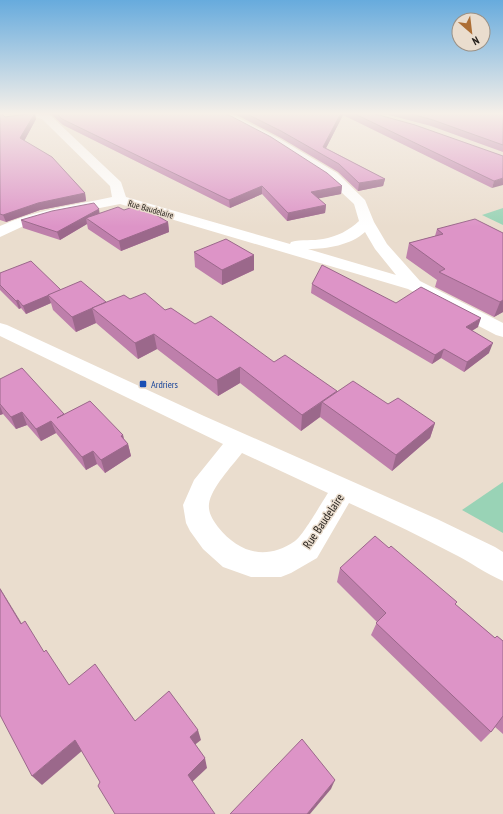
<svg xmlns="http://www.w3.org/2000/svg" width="503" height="814" viewBox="0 0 503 814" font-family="'PT Sans Narrow',sans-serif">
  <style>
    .green { fill: #99d3b6 }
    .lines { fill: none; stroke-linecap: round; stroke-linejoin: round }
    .street { fill: #fff; fill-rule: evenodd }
    .wall { fill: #be7fab }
    .shaded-wall { fill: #9b688b }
    .building { fill: #dd94c7; stroke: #9b688b }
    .transit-dot { fill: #1a4fb4; stroke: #eaddce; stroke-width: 1.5 }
    .labels { text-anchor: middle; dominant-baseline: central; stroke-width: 3; stroke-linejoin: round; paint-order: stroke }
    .far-street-label { font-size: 9px; fill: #231e19; stroke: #eaddce }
    .transit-label { font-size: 10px; fill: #164399; stroke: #eaddce; text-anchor: start }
    .near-street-label { font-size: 12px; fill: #231e19; stroke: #eaddce }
  </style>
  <rect width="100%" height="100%" fill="#eaddce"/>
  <g class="green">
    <path d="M503 208V225L482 215Z"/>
    <path d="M503 482V533L462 510Z"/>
  </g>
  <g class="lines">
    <g class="street">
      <path d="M25 113 50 115 121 182 126 197 290 244 291 242C302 239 313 241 323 239 336 237 350 230 359 221L354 204 327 179 272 143 216 113H229L280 139 337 173 365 200 374 222 387 244 420 281 503 323V337L496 335 408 289 120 204 54 217 28 224 0 237V226C35 210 74 205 112 197L110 186 42 119 26 115ZM365 232 375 249 396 275 308 249C327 249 351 245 365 232Z"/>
      <path d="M0 323 7 325 204 416 437 519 495 547 503 552V581C486 574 469 561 452 553 418 535 384 519 349 503L317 558 291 573 281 577H251L223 567 203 549 190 531 186 523 183 505 194 480 223 444 0 336ZM242 453 328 493C322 502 302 537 295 541 266 561 239 553 218 527 213 520 208 513 209 504 211 488 232 466 242 453Z"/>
    </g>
  </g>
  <g class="wall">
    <path d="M0 113 5 117 36 119 24 141 85 193 86 201 40 210 6 222 0 220Z"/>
    <path d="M52 113H225L342 186 341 194 318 198 326 205 325 213 287 221 262 194 230 208 63 125 52 115Z"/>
    <path d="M233 113H372L503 156 492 188 343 115 326 148 385 179 383 186 358 191 338 172 281 138Z"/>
    <path d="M378 113H503V152L431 126 393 116Z"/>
    <path d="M124 210 168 222 169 232 121 251 88 229 87 224 60 240 23 228 21 220 100 213Z"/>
    <path d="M437 229 503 233V312L494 317 435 287 437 280 406 258 409 243 435 236Z"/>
    <path d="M194 252 254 255V270L222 285 195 267Z"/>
    <path d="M0 273 106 302 130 299 165 310 337 392 388 404 435 423 430 438 392 471 320 417 301 431 240 383 218 396 157 349 138 359 96 323 76 332 53 310 51 303 26 314 21 308 19 309 0 290Z"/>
    <path d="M312 284 478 327 472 331 489 353 464 372 441 358 432 364 311 293Z"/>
    <path d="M0 379 64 414 123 435 124 439 128 444 131 456 105 473 97 464 86 470 56 433 41 441 27 425 16 429 3 414 0 415Z"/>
    <path d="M389 548 495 638 503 641V734L495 727 491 732 481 742 371 635 377 622 337 582 340 568Z"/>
  </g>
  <g class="shaded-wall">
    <path d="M35 113 36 119 22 145 20 138Z"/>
    <path d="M341 113H343V115L323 154V147Z"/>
    <path d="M503 178V185L492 188 494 181Z"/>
    <path d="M385 179 383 186 358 191 359 183Z"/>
    <path d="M262 186V194L230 208 229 200Z"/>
    <path d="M342 186 341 194 311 200V192Z"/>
    <path d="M85 193 86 201 40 210 6 222 3 215 38 203Z"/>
    <path d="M326 205 325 213 287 221 288 213Z"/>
    <path d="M99 209 100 216 86 218 87 224 60 240 57 232Z"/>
    <path d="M168 222 169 232 121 251 119 241Z"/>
    <path d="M254 255V270L222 285V270Z"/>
    <path d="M48 295 51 303 26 314 23 306Z"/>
    <path d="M18 300 21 308 19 309 16 301Z"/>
    <path d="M503 300V312L494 317 500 302Z"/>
    <path d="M106 302 92 308 96 323 76 332 72 317Z"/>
    <path d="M481 318 478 327 463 336 466 327Z"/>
    <path d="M154 334 157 349 138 359 135 343Z"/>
    <path d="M493 343 489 353 464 372 467 362Z"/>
    <path d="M444 349 441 358 432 364 435 355Z"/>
    <path d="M240 367V383L218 396 217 380Z"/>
    <path d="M322 402 320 417 301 431 302 415Z"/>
    <path d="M0 406 3 414 0 415Z"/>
    <path d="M22 412 27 425 16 429 11 417Z"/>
    <path d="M51 421 56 433 41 441 36 429Z"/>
    <path d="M435 423 430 438 392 471 396 455Z"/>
    <path d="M123 435 125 446 128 444 131 456 105 473 101 460 121 436Z"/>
    <path d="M93 451 97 464 86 470 82 457Z"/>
    <path d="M0 588 30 637 21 624 0 589Z"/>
    <path d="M198 730 201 740 192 747 190 737Z"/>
    <path d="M75 740 83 750 42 785 32 776Z"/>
    <path d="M205 758 207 768 191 783 188 775Z"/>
    <path d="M335 780 331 789 310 814H307Z"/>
  </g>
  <g class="building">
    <path d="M0 113H1L5 117 35 113 20 138 52 157 85 193 38 203 3 215 0 214Z"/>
    <path d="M56 113H225L271 137 327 173 342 186 311 192 326 205 288 213 262 186 229 200 62 119Z"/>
    <path d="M245 113H341L323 147 385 179 359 183 339 164 281 131Z"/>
    <path d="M353 113H372L415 125 503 156V178L494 181Z"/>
    <path d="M408 113H503V145L433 120Z"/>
    <path d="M94 203 99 209 57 232 21 220 52 211Z"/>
    <path d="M139 205 168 222 119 241 86 218 118 207 124 210Z"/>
    <path d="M475 219 503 233V300L500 302 439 272 445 269 409 243 443 234 437 229Z"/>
    <path d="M226 239 254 255 222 270 194 252Z"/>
    <path d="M31 261 61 290 23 306 18 300 16 301 0 285V273Z"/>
    <path d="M322 265 396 303 421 287 481 318 466 327 493 343 467 362 444 349 435 355 312 284Z"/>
    <path d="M81 281 106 302 72 317 48 295Z"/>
    <path d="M145 293 165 310 171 308 195 324 211 316 274 362 285 355 337 391 302 415 240 367 217 380 154 334 135 343 92 308 124 295 130 299Z"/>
    <path d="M22 368 64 414 57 418 90 401 123 435 121 436 128 444 101 460 93 451 82 457 51 421 36 429 22 412 11 417 0 404V379Z"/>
    <path d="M353 381 388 404 398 398 435 423 396 455 322 402Z"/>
    <path d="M375 536 389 548 391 546 457 602 455 604 495 638 497 636 503 641V716L491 732 376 623 386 613 340 568Z"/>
    <path d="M0 589 21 624 25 621 44 652 46 650 69 685 95 664 135 721 169 691 198 730 190 737 205 758 188 775 215 814H115L98 786 100 782 75 740 32 776 0 715Z"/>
    <path d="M302 739 335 780 307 814H230Z"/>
  </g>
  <linearGradient id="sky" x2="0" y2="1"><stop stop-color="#67abdd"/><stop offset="0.5" stop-color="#f6f0e9"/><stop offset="1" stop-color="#f6f0e9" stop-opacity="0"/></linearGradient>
  <rect width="503" height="227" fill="url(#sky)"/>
  <rect class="transit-dot" x="139" y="380" width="8" height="8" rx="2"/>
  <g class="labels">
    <g class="far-street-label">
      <text transform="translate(151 209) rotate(16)">Rue Baudelaire</text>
    </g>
    <g class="transit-label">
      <text x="151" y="384">Ardriers</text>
    </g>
    <g class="near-street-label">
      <text transform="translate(323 521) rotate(-56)">Rue Baudelaire</text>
    </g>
  </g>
  <g transform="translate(471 32) rotate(152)"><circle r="19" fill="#eaddce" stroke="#9a9186"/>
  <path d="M0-3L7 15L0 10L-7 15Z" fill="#ad6e35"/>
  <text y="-6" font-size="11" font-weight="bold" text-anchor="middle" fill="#231e19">N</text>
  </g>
</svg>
